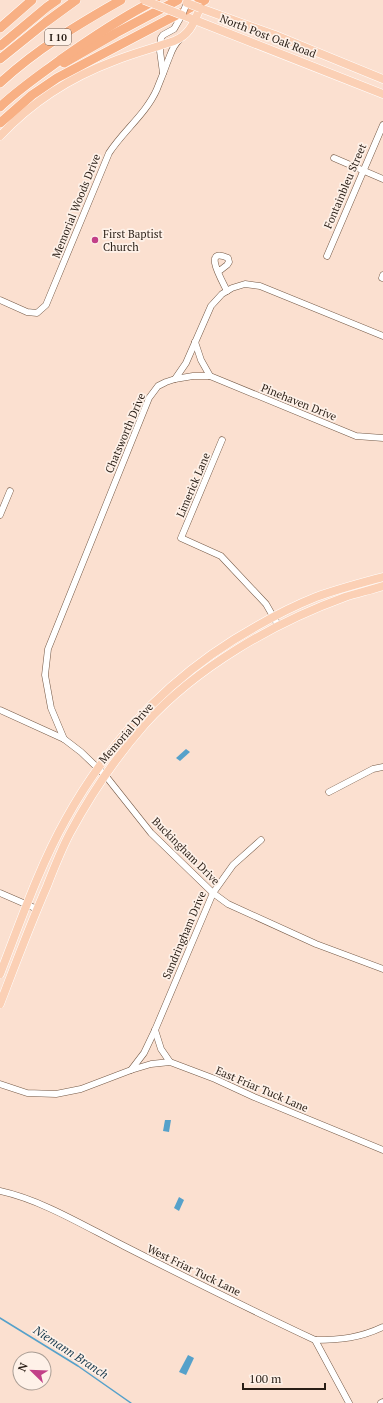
<svg xmlns="http://www.w3.org/2000/svg" width="383" height="1403" viewBox="0 0 383 1403" font-family="'PT Serif',serif">
  <style>
    .water { fill: #56a1ca }
    .lines { fill: none; stroke-linecap: round; stroke-linejoin: round }
    .stream { stroke: #56a1ca; stroke-width: 1.5 }
    .minor-casing { stroke: #745946; stroke-width: 7 }
    .major-casing { stroke: #fff; stroke-width: 9 }
    .highway-casing { stroke: #fff; stroke-width: 10 }
    .minor { stroke: #fff; stroke-width: 6 }
    .major { stroke: #fbd0b5; stroke-width: 8 }
    .highway { stroke: #f8b084; stroke-width: 9 }
    .minor-bridge-casing { stroke: #745946; stroke-width: 7; stroke-linecap: butt }
    .major-bridge-casing { stroke: #fff; stroke-width: 9; stroke-linecap: butt }
    .minor-bridge { stroke: #fff; stroke-width: 6 }
    .major-bridge { stroke: #fbd0b5; stroke-width: 8 }
    .poi-dot { fill: #c24088; stroke: #fef1e8; stroke-width: 1.5 }
    .labels { text-anchor: middle; dominant-baseline: central; stroke-width: 3.5; stroke-linejoin: round; paint-order: stroke }
    .shield { fill: #fef1e8; stroke: #695d55; stroke-width: 1 }
    .shield-label { font-size: 10px; font-weight: bold; fill: #291e16 }
    .street-label { font-size: 11px; fill: #291e16; stroke: #fef1e8 }
    .poi-label { font-size: 11px; fill: #291e16; stroke: #fef1e8; text-anchor: start }
    .water-label { font-size: 12px; font-style: italic; fill: #1b3c4f; stroke: #fef1e8 }
  </style>
  <rect width="100%" height="100%" fill="#fbe0d0"/>
  <g class="water">
    <path d="M186 749 190 752 180 761 176 758Z"/>
    <path d="M165 1120H171L169 1132 163 1131Z"/>
    <path d="M179 1197 184 1200 179 1211 174 1208Z"/>
    <path d="M188 1355 194 1358 186 1375 179 1372Z"/>
  </g>
  <g class="lines">
    <path class="stream" d="M0 1318 78 1366 131 1403"/>
    <g class="minor-casing">
      <g id="minor">
        <path d="M163 73 160 51 161 38 163 35 174 29 182 15"/>
        <path d="M334 158 383 179"/>
        <path d="M327 256 383 125"/>
        <path d="M218 272 227 265 229 262 228 258C201 246 223 282 227 291"/>
        <path d="M382 278 383 275"/>
        <path d="M0 300 27 312 37 313 46 305 109 153C123 131 146 114 157 89 160 81 164 72 167 63 171 54 172 46 180 39"/>
        <path d="M195 342 201 360 210 376"/>
        <path d="M175 379 193 376H210L356 436 383 438"/>
        <path d="M222 440 181 538 221 556 266 604 278 625"/>
        <path d="M0 515 10 491"/>
        <path d="M0 710 64 739 81 752 105 775 151 833 213 893 228 904 316 944 383 969"/>
        <path d="M64 739 51 708 45 675 48 649 149 398 158 386 166 382 175 379 186 363 211 306 222 294 232 288 245 284 260 286 383 336"/>
        <path d="M329 792 373 769 383 767"/>
        <path d="M0 893 37 909"/>
        <path d="M155 1030 161 1049 170 1062"/>
        <path d="M131 1070 151 1064 170 1062 215 1079 254 1097 383 1150"/>
        <path d="M0 1084 27 1093 56 1094 81 1089 131 1070 144 1053 155 1030 213 893 233 865 261 840"/>
        <path d="M0 1191C42 1200 86 1227 124 1246 187 1278 251 1310 315 1340 340 1340 360 1338 383 1327"/>
        <path d="M315 1340 349 1403"/>
        <path d="M381 1403 383 1402"/>
      </g>
    </g>
    <g class="major-casing">
      <g id="major">
        <path d="M182 15 383 94"/>
        <path d="M0 136C31 103 71 77 114 61 134 53 154 48 174 41 190 35 194 22 200 8L275 35 383 79"/>
        <path d="M0 974C20 923 39 867 66 819 112 736 174 672 257 626 276 615 296 605 316 597 338 589 361 583 383 577"/>
        <path d="M0 1004C15 965 30 925 47 886 54 868 61 850 70 833 91 794 116 757 145 724 197 667 273 623 345 597 357 593 371 590 383 586"/>
      </g>
    </g>
    <g class="highway-casing">
      <g id="highway">
        <path d="M0 28 32 0"/>
        <path d="M0 46 47 7 57 0"/>
        <path d="M0 59 46 22 76 0"/>
        <path d="M64 63 116 33 178 0"/>
        <path d="M0 83C37 49 77 25 121 0"/>
        <path d="M0 107C19 89 40 75 60 60 91 38 122 17 156 0"/>
        <path d="M0 123 32 95 57 78 205 0"/>
      </g>
    </g>
    <use href="#minor" class="minor"/>
    <use href="#major" class="major"/>
    <use href="#highway" class="highway"/>
    <g class="minor-bridge-casing">
      <path id="minor-bridge" d="M182 15 187 3"/>
    </g>
    <g class="major-bridge-casing">
      <g id="major-bridge">
        <path d="M144 0 182 15"/>
        <path d="M187 3 200 8"/>
      </g>
    </g>
    <use href="#minor-bridge" class="minor-bridge"/>
    <use href="#major-bridge" class="major-bridge"/>
  </g>
  <circle class="poi-dot" cx="95" cy="240" r="4"/>
  <g class="labels">
    <rect class="shield" x="45" y="29" width="26" height="16" rx="3"/>
    <g class="shield-label">
      <text x="58" y="37">I 10</text>
    </g>
    <g class="street-label">
      <text transform="translate(268 36) rotate(21)">North Post Oak Road</text>
      <text transform="translate(345 186) rotate(-67)">Fontainbleu Street</text>
      <text transform="translate(76 206) rotate(-68)">Memorial Woods Drive</text>
      <text transform="translate(299 402) rotate(22)">Pinehaven Drive</text>
      <text transform="translate(125 433) rotate(-67)">Chatsworth Drive</text>
      <text transform="translate(193 485) rotate(-67)">Limerick Lane</text>
      <text transform="translate(126 733) rotate(-49)">Memorial Drive</text>
      <text transform="translate(186 851) rotate(45)">Buckingham Drive</text>
      <text transform="translate(184 935) rotate(-67)">Sandringham Drive</text>
      <text transform="translate(262 1089) rotate(23)">East Friar Tuck Lane</text>
      <text transform="translate(194 1270) rotate(26)">West Friar Tuck Lane</text>
    </g>
    <g class="poi-label">
      <text x="103" y="234">First Baptist<tspan x="103" dy="13">Church</tspan></text>
    </g>
    <g class="water-label">
      <text transform="translate(71 1352) rotate(33)">Niemann Branch</text>
    </g>
  </g>
  <g transform="translate(32 1371) rotate(293)"><circle r="19" fill="#fef1e8" stroke="#a99d94"/>
  <path d="M0-3L7 15L0 10L-7 15Z" fill="#c24088"/>
  <text y="-6" font-size="11" font-weight="bold" text-anchor="middle" fill="#291e16">N</text>
  </g>
  <path d="M243 1383v6h82v-6" fill="none" stroke="#291e16" stroke-width="2"/>
  <text x="249" y="1383" font-size="12" fill="#291e16" stroke="#fef1e8" stroke-width="3" paint-order="stroke">100 m</text>
</svg>
